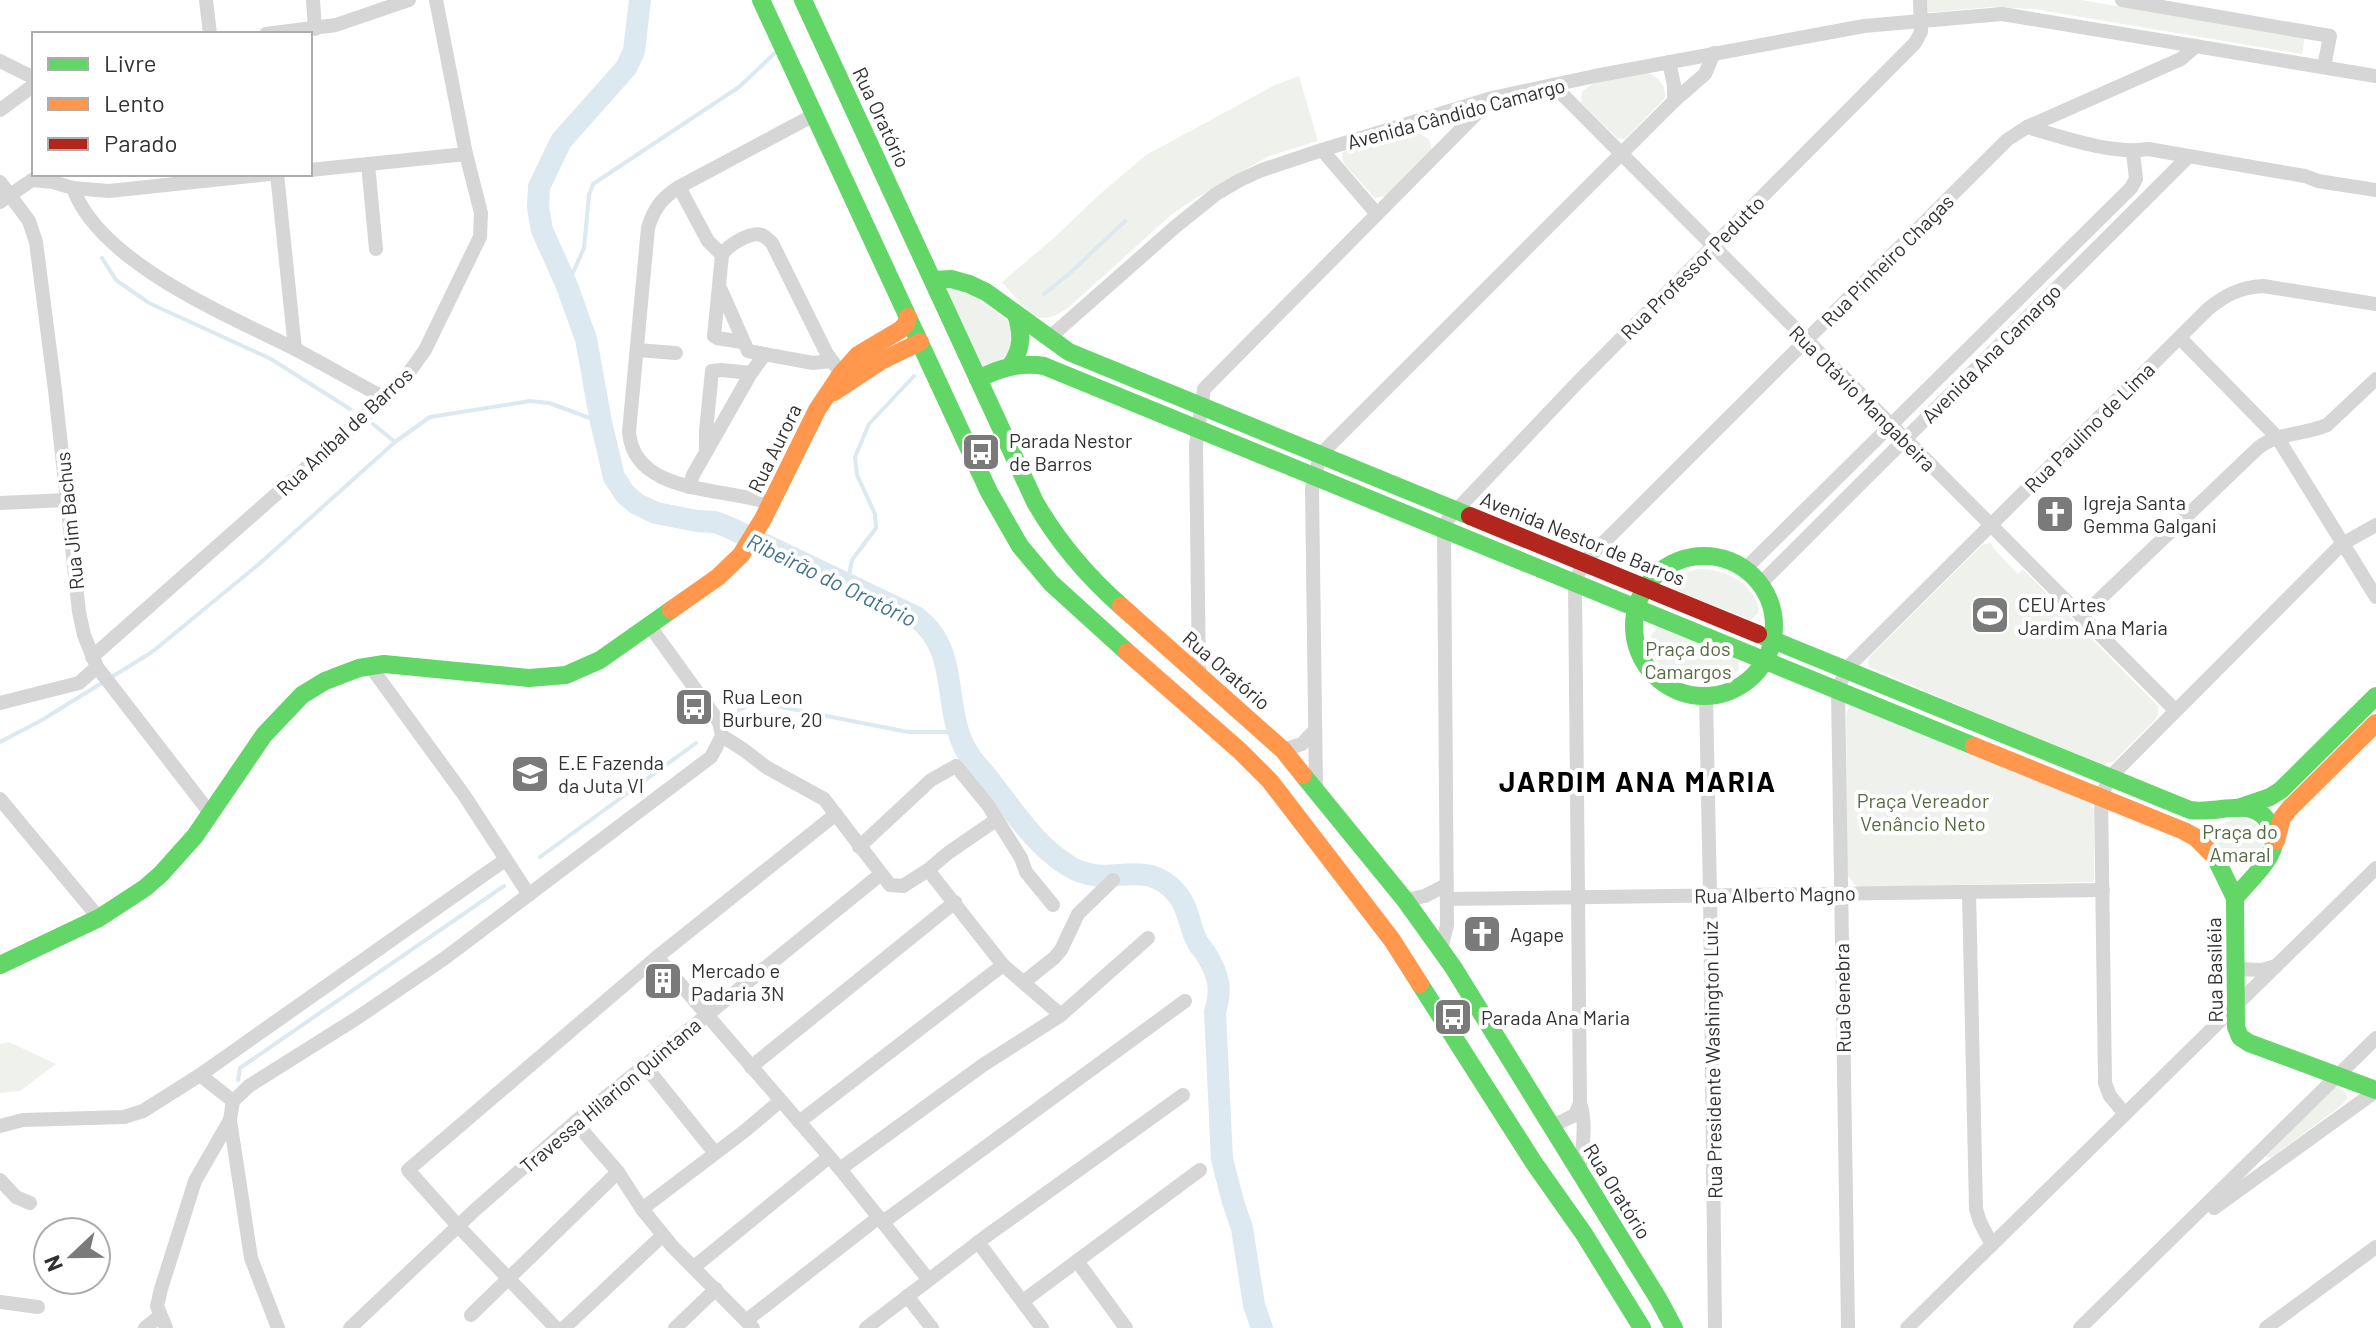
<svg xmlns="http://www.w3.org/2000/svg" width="2376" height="1328" viewBox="0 0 2376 1328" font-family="Barlow,sans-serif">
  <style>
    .green { fill: #eff2ec }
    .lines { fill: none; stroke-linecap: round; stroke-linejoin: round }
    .stream { stroke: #dce9f0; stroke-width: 4 }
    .river { stroke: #dce9f0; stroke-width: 22 }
    .street { stroke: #d6d6d6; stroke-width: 14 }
    .fast { stroke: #63d668; stroke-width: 18 }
    .slow { stroke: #ff974d; stroke-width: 18 }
    .jam { stroke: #b3261e; stroke-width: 18 }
    .labels { text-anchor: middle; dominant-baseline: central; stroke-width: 8; stroke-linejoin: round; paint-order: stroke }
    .street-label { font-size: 20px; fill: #323232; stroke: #fff }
    .poi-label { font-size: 20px; fill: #323232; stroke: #fff; text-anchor: start }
    .park-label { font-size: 20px; fill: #566b42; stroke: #fff }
    .water-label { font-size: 22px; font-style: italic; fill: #45748f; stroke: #fff }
    .district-label { font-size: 28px; font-weight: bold; letter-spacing: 2px; fill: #000; stroke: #fff }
  </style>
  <rect width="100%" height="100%" fill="#fff"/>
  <g class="green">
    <path d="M1926 0H2081L2305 37 2302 54 2034 9 1992 7 1925 13Z"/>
    <path d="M1648 73C1658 76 1667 88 1665 98L1625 139 1617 138 1581 103 1582 92 1592 84Z"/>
    <path d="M1299 76 1318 141 1269 156 1193 200 1171 215 1069 307C1034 333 1025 307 1002 282L1056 236 1100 194 1146 155 1275 85Z"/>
    <path d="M1408 131 1417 132 1429 139 1432 150 1386 196 1375 198 1343 163 1342 154 1348 148Z"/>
    <path d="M949 289 969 293 1007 320 1013 330 1012 349C1003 358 995 367 981 363L946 291Z"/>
    <path d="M1989 543 1992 544 1993 548 2018 574 2023 569 2158 706V714L2155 720 2113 762 2100 765 1869 667 1868 663 1870 656 1982 545Z"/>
    <path d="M1699 569C1725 570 1750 580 1759 608L1758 613 1751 620 1675 590C1673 574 1687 572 1699 569Z"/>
    <path d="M1659 627 1738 658 1739 670C1709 698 1643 677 1651 635Z"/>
    <path d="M1855 706 2089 800 2094 810V882L1860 887 1855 885 1847 875 1846 715 1848 709Z"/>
    <circle cx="2240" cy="842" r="24"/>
    <path d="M9 1042 56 1064 20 1091 0 1093V1044Z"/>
    <path d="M2339 1087 2346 1093 2347 1098 2342 1105 2271 1158 2266 1157V1155L2335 1088Z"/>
  </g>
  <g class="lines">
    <g class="stream">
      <path d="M102 258 116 280 149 303 271 359 350 409"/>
      <path d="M567 286 584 248 589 195 593 184 739 87 775 53"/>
      <path d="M1044 294 1069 274 1125 221"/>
      <path d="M373 424 395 442"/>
      <path d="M847 585 852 560 876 528 875 514 857 475 855 457 869 424 914 376"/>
      <path d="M739 710 756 702 908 732H958"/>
      <path d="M0 742 42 720 152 652 259 564 395 442 430 417 530 401 549 403 601 422"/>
      <path d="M540 857 696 743"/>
      <path d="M238 1080 240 1068 504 886"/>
    </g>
    <path class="river" d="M640 0 634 51 626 68 561 141 539 187 538 207 542 230 567 286 586 339 601 422 614 477 625 494 637 504 656 513 697 521 715 522 728 527 916 617C959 649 943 701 963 744 968 757 980 768 988 778 1009 805 1029 836 1056 857 1062 862 1074 870 1082 872 1115 885 1147 857 1178 895 1189 909 1189 925 1196 939 1198 945 1203 949 1206 954 1219 975 1222 989 1215 1012L1222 1159 1233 1202 1242 1228 1254 1305 1262 1328"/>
    <g class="street">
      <path d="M206 0 210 34"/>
      <path d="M313 0 315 29"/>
      <path d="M2122 0 2330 36 2324 67"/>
      <path d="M266 34 336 25 409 0"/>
      <path d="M0 61 34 78"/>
      <path d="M1669 62 1674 85V101"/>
      <path d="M1553 85 2175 710"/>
      <path d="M0 110 34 85"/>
      <path d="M2027 127C2061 137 2114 155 2148 149L2305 176 2318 181 2376 190"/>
      <path d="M1322 150 1377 214"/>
      <path d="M368 164 376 249"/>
      <path d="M310 170 466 154"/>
      <path d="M277 174 295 349"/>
      <path d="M0 182 29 221 36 242 55 390 79 612 84 635 97 667 210 813"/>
      <path d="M679 187 708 241 722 255"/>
      <path d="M73 188C99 262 227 315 293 348 324 364 354 382 385 398"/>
      <path d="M0 202 32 180 53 182 73 188 109 191 269 174"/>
      <path d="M721 290 748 351 813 363 831 361"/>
      <path d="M1049 338 1175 227 1216 194 1240 180 1262 170 1322 150 1492 98 1595 76 1864 26 2002 14 2376 76"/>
      <path d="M2180 338 2277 437 2376 597"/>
      <path d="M742 342 717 338 714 336 722 255C727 246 750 231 762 235 766 237 769 240 772 243L827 354 846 380"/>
      <path d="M637 350 676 353"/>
      <path d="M706 452V431L712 371 721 370 751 373"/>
      <path d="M689 487 693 475 751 373 765 354"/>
      <path d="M0 503 67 500"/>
      <path d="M772 504C727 487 634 496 629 432L648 228C654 208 662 198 679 187L814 115"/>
      <path d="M1744 570 2131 188 2136 179 2133 152"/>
      <path d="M1759 585 2189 156"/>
      <path d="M2081 617 2258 448C2278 432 2304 435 2327 425L2376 379"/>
      <path d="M92 657 385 398 410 371 425 350 480 237 481 213 466 154 436 0"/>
      <path d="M370 666 464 795 529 895"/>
      <path d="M1199 674 1196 445 1204 389 1489 101"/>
      <path d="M1706 695 1710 895 1715 1328"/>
      <path d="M0 703 79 683 97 667"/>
      <path d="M722 736 744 750 766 767 824 799 890 885 903 886 928 870 1003 965 1061 1015"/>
      <path d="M1283 750 1302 744 1315 730"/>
      <path d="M1316 788 1312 489 1320 455 1674 101 1705 74 1714 53"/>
      <path d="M0 799 99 918"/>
      <path d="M859 847 931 780 956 766 988 805 1021 858 1026 872 1053 905"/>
      <path d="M928 870 948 853 996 820"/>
      <path d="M1969 892 1976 1209 1980 1222 1992 1245"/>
      <path d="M1447 899 2103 890"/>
      <path d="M1405 900 1425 896 1446 885"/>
      <path d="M1441 949 1447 925 1444 529 1448 519 1577 383 1915 43 1921 32 1920 0"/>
      <path d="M657 957 840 1169 928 1279"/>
      <path d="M2236 969 2262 970 2276 966"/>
      <path d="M1024 982 1054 958 1061 950 1078 914 1113 880"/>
      <path d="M645 1066 715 1153"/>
      <path d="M751 1067 955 902"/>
      <path d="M200 1075 233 1101 249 1086 357 1018 445 958 711 757 722 736 719 722 649 625"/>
      <path d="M233 1101 230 1120 251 1258 278 1328"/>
      <path d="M2125 1114 2110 1096 2105 1083 2101 797 2110 777 2342 544 2376 525"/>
      <path d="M575 1122 618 1172 642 1209 672 1246 753 1328"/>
      <path d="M799 1122 1003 965"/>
      <path d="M0 1126 23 1120 124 1117 143 1111 200 1075 505 860"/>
      <path d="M1552 1126 1575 1115 1580 1103"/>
      <path d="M840 1169 983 1065 1061 1015 1148 938"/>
      <path d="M1579 1169C1583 1149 1587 1123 1580 1103L1575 583 1583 563 2007 140 2027 127 2181 59 2196 46"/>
      <path d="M0 1180 16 1197 30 1203"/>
      <path d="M2214 1208 2376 1091"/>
      <path d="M642 1209 746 1130 780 1101"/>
      <path d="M883 1222 1185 1001"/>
      <path d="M978 1242 1042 1328"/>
      <path d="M1077 1261 1126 1328"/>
      <path d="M694 1267 829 1157"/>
      <path d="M907 1296 932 1328"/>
      <path d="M1023 1301 1200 1170"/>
      <path d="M0 1302 38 1307"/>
      <path d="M471 1315 618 1172"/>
      <path d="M747 1320 879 1217"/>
      <path d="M145 1328 160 1316"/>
      <path d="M166 1328 157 1306 161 1289 195 1181 230 1120"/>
      <path d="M350 1328 475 1210 575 1122 881 874"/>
      <path d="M556 1328 459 1227 408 1170 657 957 836 814"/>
      <path d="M564 1328 663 1235"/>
      <path d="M675 1328 716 1289"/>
      <path d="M866 1328 985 1237 1183 1095"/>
      <path d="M1848 1328 1838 690 1846 669 2208 309C2225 295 2241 287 2263 286L2376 304"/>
      <path d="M1907 1328 2376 868"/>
      <path d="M2080 1328 2376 1038"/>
      <path d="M2266 1328 2376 1247"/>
    </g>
    <g class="fast">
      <path d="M761 0 989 492 1020 546 1051 583 1127 652"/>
      <path d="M803 0 1035 502C1058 542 1086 575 1121 606"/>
      <path d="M933 280 951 279 969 284 986 292 1069 352 1470 516"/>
      <path d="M1011 365C1023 347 1022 334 1016 314"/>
      <path d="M978 379C1000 368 1020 362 1044 366L1974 746"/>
      <circle cx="1704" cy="626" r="70"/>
      <path d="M1758 634 2190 810C2209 813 2227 806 2246 808 2254 809 2262 813 2267 820 2291 848 2251 877 2235 898"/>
      <path d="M1303 775 1405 900 1453 967 1659 1300 1674 1328"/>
      <path d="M2238 808 2270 797 2281 790 2376 696"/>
      <path d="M2217 861 2235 898 2236 1027 2240 1037 2249 1043 2376 1090"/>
      <path d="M0 965 99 918 145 888 161 874 195 836 264 735 302 695 325 681 359 668 384 664 529 678 566 675 600 660 671 610"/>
      <path d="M1420 984 1534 1163 1584 1234 1642 1328"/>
    </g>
    <g class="slow">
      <path d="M834 392 881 361 920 342"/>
      <path d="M1121 606 1283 750 1303 775"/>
      <path d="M671 610 718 577 741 555 763 519 817 410 841 374 858 355 900 330 906 324 908 317"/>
      <path d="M1127 652 1240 751 1270 781 1392 940 1420 984"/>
      <path d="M1974 746 2184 831 2195 837 2213 855"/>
      <path d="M2276 841 2282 818 2289 809 2376 723"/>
    </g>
    <path class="jam" d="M1470 516 1758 634"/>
  </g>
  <defs>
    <g id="bus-square" transform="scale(2)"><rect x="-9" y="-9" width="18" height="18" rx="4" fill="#7a7a7a" stroke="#fff"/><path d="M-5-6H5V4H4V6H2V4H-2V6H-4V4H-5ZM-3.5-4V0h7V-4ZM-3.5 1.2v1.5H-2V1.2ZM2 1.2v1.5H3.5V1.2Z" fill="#fff"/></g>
    <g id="church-square" transform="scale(2)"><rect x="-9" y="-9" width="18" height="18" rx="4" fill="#7a7a7a" stroke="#fff"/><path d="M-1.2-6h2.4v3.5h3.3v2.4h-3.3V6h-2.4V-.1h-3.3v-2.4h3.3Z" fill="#fff"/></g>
    <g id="stadium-square" transform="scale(2)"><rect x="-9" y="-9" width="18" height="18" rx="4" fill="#7a7a7a" stroke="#fff"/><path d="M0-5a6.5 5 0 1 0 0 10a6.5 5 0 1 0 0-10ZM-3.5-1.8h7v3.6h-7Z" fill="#fff"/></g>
    <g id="school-square" transform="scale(2)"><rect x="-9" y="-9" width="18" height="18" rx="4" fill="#7a7a7a" stroke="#fff"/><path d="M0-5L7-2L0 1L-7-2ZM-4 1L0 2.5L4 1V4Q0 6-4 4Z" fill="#fff"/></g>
    <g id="building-square" transform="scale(2)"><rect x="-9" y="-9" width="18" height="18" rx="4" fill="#7a7a7a" stroke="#fff"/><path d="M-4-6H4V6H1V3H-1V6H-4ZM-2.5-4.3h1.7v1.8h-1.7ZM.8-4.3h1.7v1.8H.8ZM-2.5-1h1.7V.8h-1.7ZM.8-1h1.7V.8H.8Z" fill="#fff"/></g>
  </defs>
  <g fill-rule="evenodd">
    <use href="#bus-square" x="981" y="452"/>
    <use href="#church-square" x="2055" y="514"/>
    <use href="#stadium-square" x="1990" y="615"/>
    <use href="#bus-square" x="694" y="707"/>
    <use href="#school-square" x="530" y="774"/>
    <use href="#church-square" x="1482" y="934"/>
    <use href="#building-square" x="663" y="981"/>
    <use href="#bus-square" x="1453" y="1017"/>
  </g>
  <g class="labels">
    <g class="street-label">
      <text transform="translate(1456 113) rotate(-15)">Avenida Cândido Camargo</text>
      <text transform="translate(882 117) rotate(65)">Rua Oratório</text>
      <text transform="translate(1887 260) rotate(-45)">Rua Pinheiro Chagas</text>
      <text transform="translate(1692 267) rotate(-45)">Rua Professor Pedutto</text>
      <text transform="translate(1991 353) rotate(-45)">Avenida Ana Camargo</text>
      <text transform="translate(1863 398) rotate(45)">Rua Otávio Mangabeira</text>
      <text transform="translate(2089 427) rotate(-45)">Rua Paulino de Lima</text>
      <text transform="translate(344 431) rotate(-43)">Rua Aníbal de Barros</text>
      <text transform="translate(774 448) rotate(-64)">Rua Aurora</text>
      <text transform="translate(69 521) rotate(-96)">Rua Jim Bachus</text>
      <text transform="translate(1583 538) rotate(22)">Avenida Nestor de Barros</text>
      <text transform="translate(1227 670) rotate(41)">Rua Oratório</text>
      <text transform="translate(1775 894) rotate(-1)">Rua Alberto Magno</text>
      <text transform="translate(2214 970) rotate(-91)">Rua Basiléia</text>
      <text transform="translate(1842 998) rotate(-91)">Rua Genebra</text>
      <text transform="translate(1712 1060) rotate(-91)">Rua Presidente Washington Luiz</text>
      <text transform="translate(610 1095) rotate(-40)">Travessa Hilarion Quintana</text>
      <text transform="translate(1618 1191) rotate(58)">Rua Oratório</text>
    </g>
    <g class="poi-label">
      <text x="1009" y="440">Parada Nestor<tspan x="1009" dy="23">de Barros</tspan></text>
      <text x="2083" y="502">Igreja Santa<tspan x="2083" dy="23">Gemma Galgani</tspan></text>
      <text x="2018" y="604">CEU Artes<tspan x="2018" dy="23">Jardim Ana Maria</tspan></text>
      <text x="722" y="696">Rua Leon<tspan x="722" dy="23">Burbure, 20</tspan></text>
      <text x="558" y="762">E.E Fazenda<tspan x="558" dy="23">da Juta VI</tspan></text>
      <text x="1510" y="934">Agape</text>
      <text x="691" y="970">Mercado e<tspan x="691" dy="23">Padaria 3N</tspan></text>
      <text x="1481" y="1017">Parada Ana Maria</text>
    </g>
    <g class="park-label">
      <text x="1688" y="648">Praça dos<tspan x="1688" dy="23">Camargos</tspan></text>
      <text x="1923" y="800">Praça Vereador<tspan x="1923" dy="23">Venâncio Neto</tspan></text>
      <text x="2240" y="831">Praça do<tspan x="2240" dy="23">Amaral</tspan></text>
    </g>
    <g class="water-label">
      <text transform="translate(832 579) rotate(26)">Ribeirão do Oratório</text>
    </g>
    <g class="district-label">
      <text x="1638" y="781">JARDIM ANA MARIA</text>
    </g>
  </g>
  <rect x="32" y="32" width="280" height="144" fill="#ffffff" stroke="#adadad" stroke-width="2"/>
  <rect x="48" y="58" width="40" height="12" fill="#63d668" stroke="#adadad" stroke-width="2"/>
  <text x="104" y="72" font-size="24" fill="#323232">Livre</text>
  <rect x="48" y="98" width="40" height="12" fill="#ff974d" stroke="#adadad" stroke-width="2"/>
  <text x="104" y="112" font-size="24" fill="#323232">Lento</text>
  <rect x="48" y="138" width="40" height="12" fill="#b3261e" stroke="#adadad" stroke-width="2"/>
  <text x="104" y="152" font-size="24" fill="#323232">Parado</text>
  <g transform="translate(72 1256) rotate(248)"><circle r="38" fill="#ffffff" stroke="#adadad" stroke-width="2"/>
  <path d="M0-6L14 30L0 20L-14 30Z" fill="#7a7a7a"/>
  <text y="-12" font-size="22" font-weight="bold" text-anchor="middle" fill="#323232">N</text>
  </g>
</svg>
